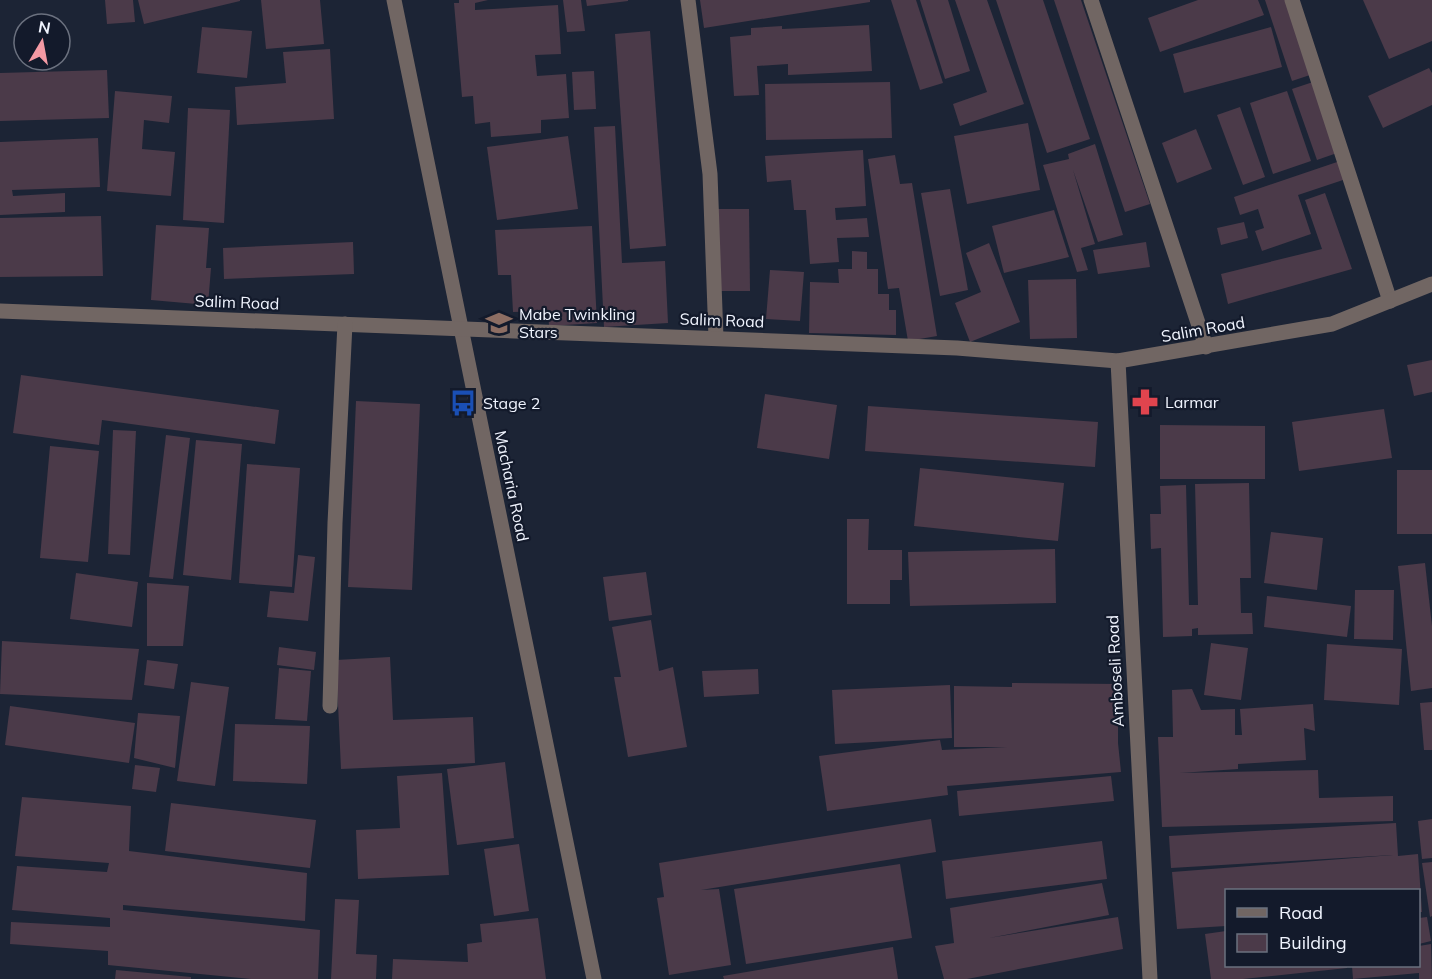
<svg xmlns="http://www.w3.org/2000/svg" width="1432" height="979" viewBox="0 0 1432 979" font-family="Mulish,sans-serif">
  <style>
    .building { fill: #4b3a49 }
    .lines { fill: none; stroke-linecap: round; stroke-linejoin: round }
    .street { stroke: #716663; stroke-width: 15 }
    .labels { text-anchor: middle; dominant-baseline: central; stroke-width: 4.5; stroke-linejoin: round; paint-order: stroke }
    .street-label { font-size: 16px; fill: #f0f4fe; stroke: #131a2b }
    .poi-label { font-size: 16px; fill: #f0f4fe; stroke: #131a2b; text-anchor: start }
  </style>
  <rect width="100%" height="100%" fill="#1c2435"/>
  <g class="building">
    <path d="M105 0H133L135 22 107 24Z"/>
    <path d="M138 0H240V1L144 24Z"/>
    <path d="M261 0H320L324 44 266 49Z"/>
    <path d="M459 0H488L475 3V10L558 5 561 54 535 55 537 76 566 74 569 118 541 120V133L491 137 490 122 475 124 473 96 462 97 454 3H459Z"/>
    <path d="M563 0H581L585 31 567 32Z"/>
    <path d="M586 0H628V1L587 6Z"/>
    <path d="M700 0H870V2L704 28Z"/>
    <path d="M891 0H916L943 83 920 90Z"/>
    <path d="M920 0H948L970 71 945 79Z"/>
    <path d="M955 0H987L1024 104 960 126 953 104 987 92Z"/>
    <path d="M996 0H1043L1090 139 1047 153Z"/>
    <path d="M1054 0H1081L1150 204 1125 212Z"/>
    <path d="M1198 0H1258L1264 15 1160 52 1148 18Z"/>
    <path d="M1265 0H1285L1310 75 1292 81Z"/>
    <path d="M1363 0H1432V41L1389 59Z"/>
    <path d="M869 25 872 71 788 75V64L757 66 759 95 734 96 730 37 751 35V28L782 26V29Z"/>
    <path d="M202 27 252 31 247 78 197 73Z"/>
    <path d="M1271 27 1282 67 1184 93 1173 54Z"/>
    <path d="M650 31 666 246 630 249 615 34Z"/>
    <path d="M330 49 334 119 237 125 235 87 286 83 283 52Z"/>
    <path d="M1429 68 1432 73V105L1383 128 1368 96Z"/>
    <path d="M107 70 109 118 0 121V73Z"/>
    <path d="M594 71 596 109 574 110 572 72Z"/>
    <path d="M890 82 892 138 766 140 765 84Z"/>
    <path d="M1313 82 1337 153 1317 160 1292 89Z"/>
    <path d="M115 91 172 96 169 123 144 120 142 149 175 152 171 196 107 191Z"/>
    <path d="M1287 91 1311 161 1273 174 1250 103Z"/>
    <path d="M1240 107 1265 177 1243 185 1217 115Z"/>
    <path d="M188 108 230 110 224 223 183 220Z"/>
    <path d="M1028 123 1040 190 967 204 954 136Z"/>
    <path d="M615 126 622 263 665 261 668 323 604 327 594 127Z"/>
    <path d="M1196 129 1212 169 1177 183 1162 143Z"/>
    <path d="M568 136 578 209 497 220 487 147Z"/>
    <path d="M98 138 100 187 12 190 13 196 65 193V212L0 215V142Z"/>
    <path d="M1095 144 1123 235 1098 242 1073 170 1095 244 1081 248 1088 270 1077 272 1043 165 1069 159 1068 154Z"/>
    <path d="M863 150 866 206 835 208 836 220 867 218 869 237 837 238 839 262 810 264 806 210H794L791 180 767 182 765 156Z"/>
    <path d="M895 155 900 184 912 183 937 336 908 341 899 288 888 289 868 159Z"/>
    <path d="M1340 161 1346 179 1298 195 1311 234 1262 251 1255 231 1264 228 1258 209 1240 215 1234 197Z"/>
    <path d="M950 189 968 290 940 296 921 193Z"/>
    <path d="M1325 193 1352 269 1228 304 1221 274 1322 249 1305 200Z"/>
    <path d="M718 209H749L750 291H719Z"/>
    <path d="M1054 210 1069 257 1004 273 992 226Z"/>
    <path d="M101 216 103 276 0 277V218Z"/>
    <path d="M1244 222 1248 238 1221 245 1217 228Z"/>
    <path d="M156 225 209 228 206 268H211L208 305 151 300Z"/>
    <path d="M592 226 597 323 549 326 548 311 513 312 511 275H498L495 230Z"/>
    <path d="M353 242 354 274 224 279 223 248Z"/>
    <path d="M1146 242 1150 267 1098 274 1093 250Z"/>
    <path d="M989 243 1020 322 970 342 955 303 981 292 966 253Z"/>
    <path d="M852 251 867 252V269H878V294H889V310H896V335L809 333 810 282 839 283 838 269H852Z"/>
    <path d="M770 270 804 272 800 321 766 319Z"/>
    <path d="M1076 279 1077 338 1030 339 1028 280Z"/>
    <path d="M1432 360V392L1414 396 1407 365Z"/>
    <path d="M21 375 279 410 275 444 102 420 99 445 13 433Z"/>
    <path d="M765 394 837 405 829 459 757 448Z"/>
    <path d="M356 401 420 404 412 590 348 587Z"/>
    <path d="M868 406 1098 422 1095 467 865 451Z"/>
    <path d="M1384 409 1392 458 1299 471 1292 422Z"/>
    <path d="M1160 425 1265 426V479H1160Z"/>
    <path d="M113 430 136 431 130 555 108 554Z"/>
    <path d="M166 435 190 438 173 579 149 577Z"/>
    <path d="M196 440 242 444 231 580 183 575Z"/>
    <path d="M50 446 99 451 88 562 40 558Z"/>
    <path d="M247 464 300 468 292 587 239 583Z"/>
    <path d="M920 468 1064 483 1058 541 914 526Z"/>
    <rect x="1397" y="470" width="35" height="64"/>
    <path d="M1249 483 1251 578H1240L1241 613H1252L1253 634 1198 635V628L1192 629V636L1163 637 1161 548 1151 549 1150 514H1161L1160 486 1186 485 1189 605H1198L1195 484Z"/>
    <path d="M847 519H869L868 550H902V580H890V604H847Z"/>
    <path d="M1271 532 1323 538 1317 590 1264 583Z"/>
    <path d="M1055 549 1056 603 910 606 908 552Z"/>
    <path d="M298 555 315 557 308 621 267 617 270 591 294 593Z"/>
    <path d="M1425 563 1432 626V688L1411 691 1398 566Z"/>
    <path d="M646 572 652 615 609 621 603 577Z"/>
    <path d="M76 573 138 582 132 627 70 619Z"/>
    <path d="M147 583 189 586 183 646H147Z"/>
    <path d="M1355 590H1394L1393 640 1354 639Z"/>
    <path d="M1267 596 1351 606 1347 637 1264 627Z"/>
    <path d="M651 620 659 671 673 667 687 747 628 757 614 677H621L612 627Z"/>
    <path d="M2 641 139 649 132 700 0 694Z"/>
    <path d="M1211 643 1248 648 1241 700 1204 695Z"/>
    <path d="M1327 644 1402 649 1399 705 1324 700Z"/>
    <path d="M279 647 316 652 314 670 277 665Z"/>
    <path d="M390 657 393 720 473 717 475 763 341 769 336 660Z"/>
    <path d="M147 660 178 664 174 689 144 685Z"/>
    <path d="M279 668 311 671 307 721 275 719Z"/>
    <path d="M758 669 759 694 704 697 702 671Z"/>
    <path d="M191 682 229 687 215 786 177 781Z"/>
    <path d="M1012 683 1118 684V743L1121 772 947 786 948 795 827 811 819 756 940 740 942 750 1007 747H954V686L1012 687Z"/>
    <path d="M950 685 952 738 835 744 832 690Z"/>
    <path d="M1192 689 1201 710 1235 709V735H1242L1240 709 1313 704 1315 731 1304 728 1306 760 1238 764V769L1180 773 1318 770 1319 798 1393 796V821L1162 827 1158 737H1173L1172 690Z"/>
    <path d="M1432 702V750H1424L1420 703Z"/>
    <path d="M10 706 135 723 129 763 5 745Z"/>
    <path d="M138 713 180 716 175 768 134 758Z"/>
    <path d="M235 724 310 726 307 784 233 781Z"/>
    <path d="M505 762 514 838 457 845 447 769Z"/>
    <path d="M135 765 160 768 156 792 132 789Z"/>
    <path d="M442 773 449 875 358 879 356 830 400 828 397 776Z"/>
    <path d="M1111 776 1114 801 959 816 957 791Z"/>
    <path d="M22 797 131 806 129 851 307 873 305 921 123 905V910L320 930 318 979H251L108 965V951L10 944 11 922 110 927V918L12 910 17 866 107 872 109 863 15 856Z"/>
    <path d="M171 803 316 820 310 868 165 851Z"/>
    <path d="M931 819 936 852 701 890 719 889 731 965 669 975 657 898 664 897 659 863Z"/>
    <path d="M1432 819V858L1422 859 1418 821Z"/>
    <path d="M1396 823 1398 856 1418 854 1422 912H1419L1418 890H1226V926L1177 929 1172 872 1393 855 1171 868 1169 836Z"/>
    <path d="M1102 841 1107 879 946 899 942 861Z"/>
    <path d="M519 844 529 911 494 916 484 849Z"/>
    <path d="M1432 862V916L1430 917 1422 863Z"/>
    <path d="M900 864 912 938 746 964 734 889Z"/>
    <path d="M1102 883 1109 915 989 938 1118 917 1123 949 967 979H944L935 946 954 943 950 908Z"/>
    <path d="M335 899 359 900 356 954 377 955 376 979H331Z"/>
    <path d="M1427 917 1431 941 1419 944V918Z"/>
    <path d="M538 918 546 979H392L393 959 468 962 467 944 482 942 480 924Z"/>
    <path d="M1226 931 1227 966H1347V968L1243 979H1211L1205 934Z"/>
    <path d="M1431 944 1432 979H1419V973L1353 979 1352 966H1419V946Z"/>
    <path d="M893 947 898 979H724L723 976Z"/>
    <path d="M116 970 191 977V979H115Z"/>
  </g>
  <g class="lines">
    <g class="street">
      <path d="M394 0 594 979"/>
      <path d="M688 0 710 174 716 338"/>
      <path d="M1091 0 1206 347"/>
      <path d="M1292 0 1390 301"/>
      <path d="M0 311 957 348 1118 361 1332 324 1432 284"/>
      <path d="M1118 361 1150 979"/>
      <path d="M330 706 335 523 345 324"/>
    </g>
  </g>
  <defs>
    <g id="school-bare" transform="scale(2.07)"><path d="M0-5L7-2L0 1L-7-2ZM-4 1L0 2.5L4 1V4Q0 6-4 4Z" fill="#8d6e63" stroke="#131a2b" stroke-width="2.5" paint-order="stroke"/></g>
    <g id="pharmacy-bare" transform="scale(2.07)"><path d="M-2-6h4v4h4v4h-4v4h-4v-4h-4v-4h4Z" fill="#e0444e" stroke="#131a2b" stroke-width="2.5" paint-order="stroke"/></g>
    <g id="bus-bare" transform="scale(2.07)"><path d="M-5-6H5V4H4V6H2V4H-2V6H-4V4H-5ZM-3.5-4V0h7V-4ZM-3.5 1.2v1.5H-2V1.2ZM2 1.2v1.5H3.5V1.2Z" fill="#1a4fb4" stroke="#131a2b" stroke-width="2.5" paint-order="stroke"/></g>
  </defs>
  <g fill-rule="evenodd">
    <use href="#school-bare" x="499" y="323"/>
    <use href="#pharmacy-bare" x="1145" y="402"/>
    <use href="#bus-bare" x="463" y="403"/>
  </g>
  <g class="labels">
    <g class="street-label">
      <text transform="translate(237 302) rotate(2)">Salim Road</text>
      <text transform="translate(722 320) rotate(2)">Salim Road</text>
      <text transform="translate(1203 329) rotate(-10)">Salim Road</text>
      <text transform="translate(512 486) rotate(78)">Macharia Road</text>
      <text transform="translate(1115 671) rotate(-93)">Amboseli Road</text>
    </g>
    <g class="poi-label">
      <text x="519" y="314">Mabe Twinkling<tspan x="519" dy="18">Stars</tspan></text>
      <text x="1165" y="402">Larmar</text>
      <text x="483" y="403">Stage 2</text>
    </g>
  </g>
  <rect x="1225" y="889" width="195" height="78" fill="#131a2b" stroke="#6b717f" stroke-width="1.5"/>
  <rect x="1237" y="908" width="30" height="9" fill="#716663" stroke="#6b717f" stroke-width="1.5"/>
  <text x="1279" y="919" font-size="18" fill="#f0f4fe">Road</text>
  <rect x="1237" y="934" width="30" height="18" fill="#4b3a49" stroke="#6b717f" stroke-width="1.5"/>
  <text x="1279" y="949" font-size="18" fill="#f0f4fe">Building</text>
  <g transform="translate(42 42) rotate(10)"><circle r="28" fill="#131a2b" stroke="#6b717f" stroke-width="1.5"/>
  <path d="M0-4.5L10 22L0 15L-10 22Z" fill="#f49aa4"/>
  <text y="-9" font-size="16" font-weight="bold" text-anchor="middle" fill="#f0f4fe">N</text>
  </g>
</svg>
